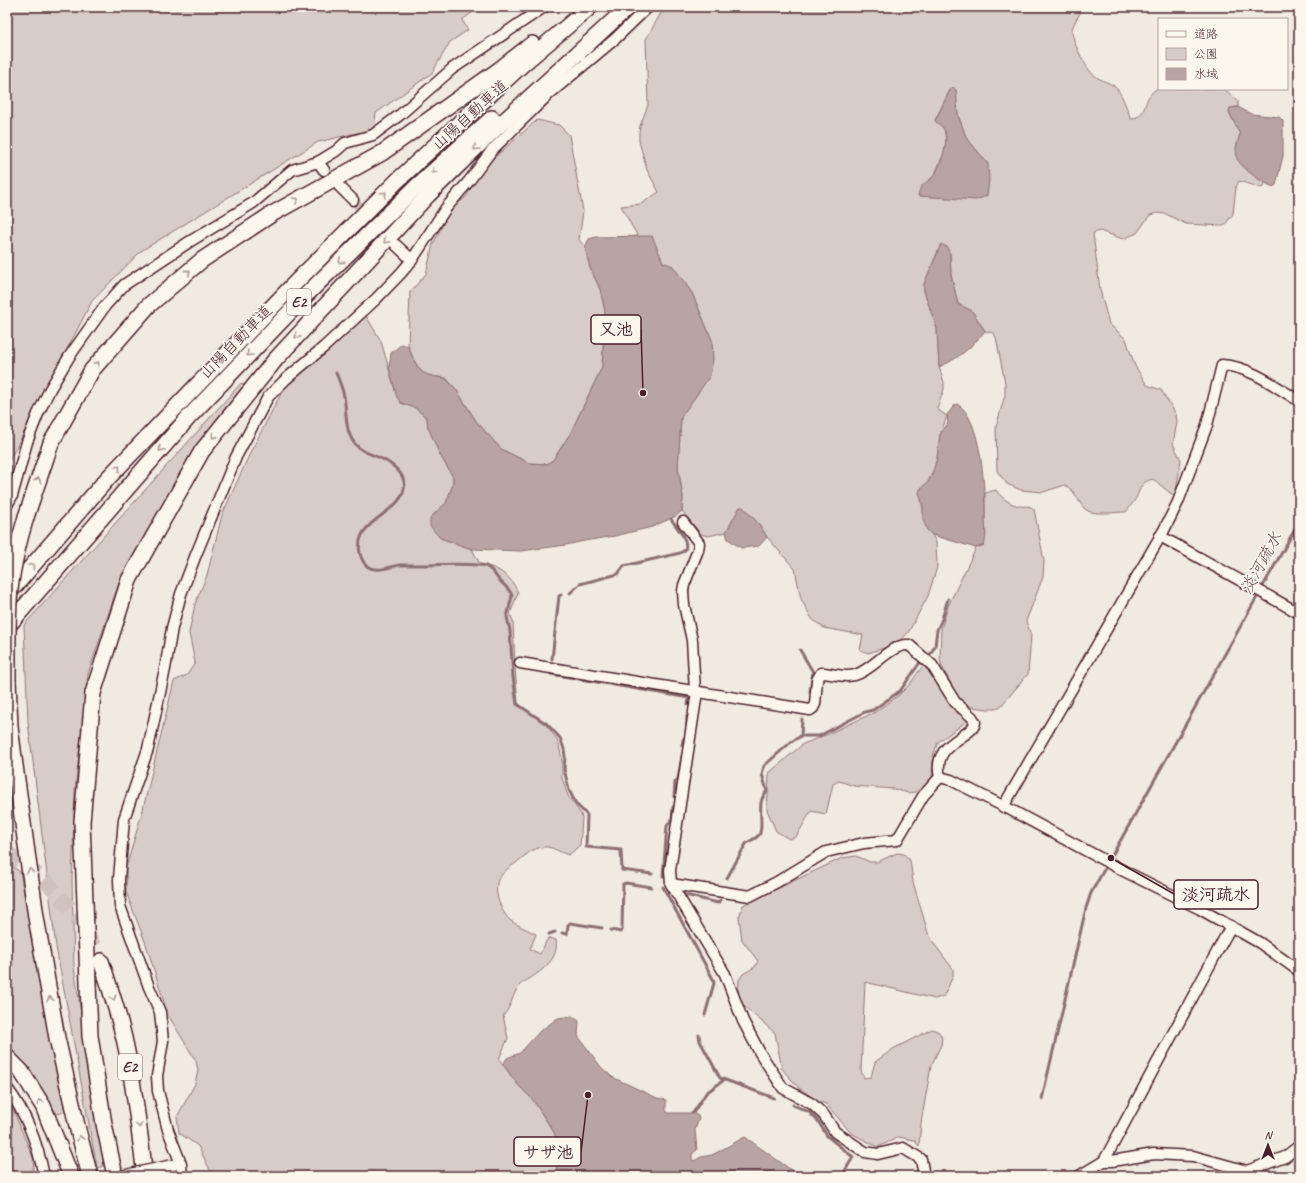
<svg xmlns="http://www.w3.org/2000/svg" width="1306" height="1183" viewBox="0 0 1306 1183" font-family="Caveat,'Klee One',sans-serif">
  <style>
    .green { fill: #d8ccc6; stroke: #917678; fill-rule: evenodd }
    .water { fill: #b8a4a2; stroke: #8c6f72 }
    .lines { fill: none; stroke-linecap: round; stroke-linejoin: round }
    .stream { stroke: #8c6f72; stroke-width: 3 }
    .minor-tunnel { stroke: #cfc1bc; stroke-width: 10; stroke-dasharray: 10 5; stroke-linecap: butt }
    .highway-tunnel { stroke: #cfc1bc; stroke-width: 15; stroke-dasharray: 15 8; stroke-linecap: butt }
    .minor-casing { stroke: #4a1f2b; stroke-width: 13 }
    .highway-casing { stroke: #4a1f2b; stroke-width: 18 }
    .minor { stroke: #fbf7ec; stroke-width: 10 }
    .highway { stroke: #fbf7ec; stroke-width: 15 }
    .minor-bridge-casing { stroke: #4a1f2b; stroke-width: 13; stroke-linecap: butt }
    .highway-bridge-casing { stroke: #4a1f2b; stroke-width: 18; stroke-linecap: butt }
    .minor-bridge { stroke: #fbf7ec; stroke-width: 10 }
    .highway-bridge { stroke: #fbf7ec; stroke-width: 15 }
    .oneway { stroke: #ab9695 }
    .labels { text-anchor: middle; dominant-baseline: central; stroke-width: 3.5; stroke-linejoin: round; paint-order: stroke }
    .shield { fill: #fbf7ec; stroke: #7f6065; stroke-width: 1 }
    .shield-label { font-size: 15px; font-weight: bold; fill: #4a1f2b }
    .street-label { font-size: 16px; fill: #4a1f2b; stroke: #fbf7ec }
    .water-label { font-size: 17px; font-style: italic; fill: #704e55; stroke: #fbf7ec }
    .leader { fill: none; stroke: #4a1f2b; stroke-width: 1.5 }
    .callout-dot { fill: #4a1f2b; stroke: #fbf7ec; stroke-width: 1.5 }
    .callout { fill: #fbf7ec; stroke: #4a1f2b; stroke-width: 1.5 }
    .callout-label { font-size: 17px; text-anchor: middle; font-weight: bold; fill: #4a1f2b }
  </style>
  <rect width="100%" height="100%" fill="#f0eae0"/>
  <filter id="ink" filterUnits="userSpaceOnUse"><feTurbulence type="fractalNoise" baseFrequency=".025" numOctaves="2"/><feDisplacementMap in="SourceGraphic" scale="8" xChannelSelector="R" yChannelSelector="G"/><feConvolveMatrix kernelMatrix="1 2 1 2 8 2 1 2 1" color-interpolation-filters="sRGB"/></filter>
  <g filter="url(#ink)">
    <g class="green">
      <path d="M7 7H480L462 20 468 30 450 42 432 73 376 113 374 129 318 142 141 251 92 301 7 465Z"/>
      <path d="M666 7H1083C1080 14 1074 22 1072 29 1071 39 1086 70 1095 76 1100 80 1108 82 1114 86 1122 92 1127 110 1131 119 1151 115 1140 96 1159 88L1224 89 1238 101V107L1230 108 1229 112 1240 134 1236 148 1255 177 1265 183 1262 188 1239 181 1236 187 1233 214 1224 226 1186 224 1166 214 1158 213 1150 215 1137 233 1123 239 1100 231 1093 233 1100 290 1109 324 1126 339 1135 366 1147 385 1161 390 1176 414 1177 422 1173 444 1181 460 1175 497 1153 479C1140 482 1141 488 1136 498 1133 503 1129 508 1126 512 1116 512 1096 515 1088 511 1079 507 1078 492 1065 485L1043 492 1021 490 1007 484 997 471 996 427 1005 395V383L996 337 993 333 985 331 972 311 958 304 951 275 950 254 941 244 924 284V291L937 329 939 367 944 382V389L937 409 947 416 940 435 937 458 934 469 928 482 923 487 921 499 927 530 932 535 936 542 937 567 928 596 908 633 899 641 893 645 868 653 860 650 863 635 824 628 812 619 801 599 795 569 767 537 759 524 743 508 740 507 726 532 708 536 701 534 682 511 683 497 678 468 681 417 692 399 712 340 692 293 673 267 663 262 652 237H638L621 206 641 204 659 192 647 170 639 141V133L640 126 648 105 646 39 661 13ZM953 87 956 90 958 115 966 137 988 164 922 186 934 176 944 153 946 140 944 129 935 120 950 90Z"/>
      <path d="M537 120 559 125 569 135 583 211 579 240 585 247 590 268 600 289 605 311 602 367 570 434 553 460 547 464 529 463 501 449 476 421 456 389 446 378 430 376 422 373 414 360 408 346 410 292 426 274 433 244 450 210 467 196 478 172Z"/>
      <path d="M366 316 381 341 397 397 401 403 415 408 427 418 428 427 440 455 453 477V484L446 503 430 518 440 538 472 549 480 564C486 565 491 567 496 569 509 576 512 580 518 593L510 614 513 621 515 668 518 703 547 726 556 738 559 745 562 760V778L568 796 581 814 582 818 581 833 580 845 569 855C560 853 553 846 543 847 533 848 523 857 516 863 510 867 504 871 500 877 491 888 501 913 511 921 519 926 528 930 536 934L530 949 540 954 548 938 556 940C559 959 543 970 529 979 526 981 522 982 519 986 512 995 512 1006 503 1016L508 1038 499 1059 517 1084 533 1100 555 1134 557 1176H213L198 1146 179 1133 177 1117 195 1084 198 1070 196 1061 168 1015 146 944 126 892V868L143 809 174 681 187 675 195 663 189 633 195 604 207 575 222 515 251 451 285 386Z"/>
      <path d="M241 383 246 387 171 491 121 577 88 674 75 790 72 880 74 967 104 1166 97 1168 56 947 28 722 24 625Z"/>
      <path d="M996 490C1000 496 1008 503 1016 505 1022 508 1029 504 1034 509L1044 561 1043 577 1026 621 1031 635 1028 674 1001 706 995 709H988L972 707 959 699 942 667 940 659 941 629 948 606 976 548 984 545 985 536V493Z"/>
      <path d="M924 666 938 683 955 712 970 719 938 742 933 756 932 778 928 784 915 792 908 793 894 789 854 786 839 781 833 784 826 814 811 811 796 837 789 839 776 831 767 810 769 773 803 744 828 734 875 712 888 703 899 695 910 684 921 668Z"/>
      <path d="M897 853 904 854 910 860 913 882 928 933 935 945 953 969V976L944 996 935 999 865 982 861 1071 864 1078 871 1077 875 1062 893 1049 932 1029 939 1032 942 1038 941 1045 931 1066 921 1123 919 1146 914 1140 899 1137 878 1147 851 1133 826 1104 817 1101 798 1087 782 1069 775 1033 746 1008 741 1003 738 995 739 980 743 974 755 967 758 961 742 940 739 917 743 905 842 858 856 856 870 862H877Z"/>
      <path d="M7 863 20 872 65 1112 57 1114 28 1066 7 1046Z"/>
      <path d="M7 1103 13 1110 34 1160 32 1176H7Z"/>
    </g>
    <g class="water">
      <path d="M953 87 956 90 958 115 966 137 988 164 989 180 987 196 976 200 918 196C920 184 925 184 933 177 940 169 950 140 944 129 942 126 937 123 935 121L950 90Z"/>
      <path d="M1238 107 1251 114 1279 117 1283 121V156L1276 185 1273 187C1260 181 1245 171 1237 159L1236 148 1240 134 1229 112 1230 108Z"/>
      <path d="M652 236 663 262 673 266 692 293 712 340 713 359 710 376 681 417 678 468 683 497 682 511 676 516 652 527 615 536 584 541 566 545 521 551 472 549 440 538 430 526V518L446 503 453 484V477L440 455 428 427 427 418 415 408 401 403 397 397 389 368 391 353 402 344 408 346C418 371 419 375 445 378L456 389 476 421 501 449 529 463 547 464 553 460 570 434 602 367 605 311 600 289 590 268 585 247 589 239 596 237Z"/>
      <path d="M941 244 947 247 950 254 951 275 958 304 972 311 985 331C972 347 958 359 939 367L937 329 924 291V284Z"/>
      <path d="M957 404C982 417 985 492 985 517 985 526 987 537 984 545L976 548 932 535 927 530 923 519V505L919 493 920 489 928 482 932 475 937 458 940 435 948 423 947 415 954 406Z"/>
      <path d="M740 507H743L759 524 767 537 759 546 741 548 728 539 726 532Z"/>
      <path d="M572 1016 579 1021 578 1036 601 1067 612 1077 657 1098 666 1100V1110L668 1113H693L698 1116 699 1118 695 1130 697 1150 692 1154V1160L694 1161 701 1157 712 1155 745 1137 794 1172 796 1176H557L555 1134 533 1100 517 1084 503 1064 507 1058 520 1053 540 1031 558 1018Z"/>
    </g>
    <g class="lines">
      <g class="stream">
        <path d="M336 373C339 380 342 388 344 396 347 412 344 435 358 447 364 453 372 454 380 458 391 463 407 474 404 489 400 514 353 520 360 553 361 557 363 563 367 566 376 573 390 567 399 565 406 565 414 565 421 565 440 565 459 563 478 565 481 565 485 565 487 567 492 569 496 576 499 580 504 585 511 590 512 596L507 617 510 631 513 677 517 704 547 724 560 738 564 749 565 757 564 769 569 790 576 804 587 815 586 847 621 850 622 870 652 874"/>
        <path d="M570 593 580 584 618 574 624 566 680 553 685 550C689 540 677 528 671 519"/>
        <path d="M800 650 813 672 810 692"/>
        <path d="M929 656 935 646 937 630 942 619 948 599"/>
        <path d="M552 659 559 596 561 595"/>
        <path d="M551 674 689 698 688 705"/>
        <path d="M801 736 802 719"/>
        <path d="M682 745 683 740 686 736 687 716"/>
        <path d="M674 797 675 782 678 779 682 756"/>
        <path d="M663 876 667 826 672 819 673 807"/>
        <path d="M727 878 746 844C749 840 755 840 759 835 764 828 758 809 762 799 763 796 765 793 767 791L762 774 764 766 791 742 801 736H819L865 712 873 710 900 691 921 661"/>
        <path d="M663 887 713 979 714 983 705 1015"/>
        <path d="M681 894 718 903 720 900"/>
        <path d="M611 930 621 932 622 930 623 884 626 883 651 887"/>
        <path d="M562 933 567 934 568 925 570 923 602 928"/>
        <path d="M549 934 555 932"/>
        <path d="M699 1035 700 1041 720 1078 774 1098"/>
        <path d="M1042 1099 1086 908 1091 893 1299 522"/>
        <path d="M793 1105 809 1112 818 1121 827 1136 853 1157 842 1176"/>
        <path d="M693 1113 706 1093 724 1080"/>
      </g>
      <path class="minor-tunnel" d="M353 200 392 241"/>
      <path class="highway-tunnel" d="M7 853 44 879 81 920 101 961"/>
      <g class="minor-casing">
        <g id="minor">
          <path d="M318 162 324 170"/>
          <path d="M339 186 353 200"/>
          <path d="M396 245 412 260"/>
          <path d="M7 505 12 496 27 442 38 414 50 389 69 357 105 306 124 285 189 242 253 203 292 170 318 162 336 151 345 143 373 135 401 114 452 69 544 7"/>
          <path d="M683 522 699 543 698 550 684 585 683 591 684 605 692 640 695 691"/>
          <path d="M1160 536 1299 613"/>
          <path d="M520 663 810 710 813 708 815 704 817 680 821 673H824C834 674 844 678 855 675 873 670 891 643 909 645L932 665 955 702 972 717 975 722C974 738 931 741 940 777"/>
          <path d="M697 692 670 870 671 884 725 974 743 1021 760 1053 783 1088 812 1104 824 1115 835 1132 865 1152 878 1154 903 1148 921 1159 924 1176"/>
          <path d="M940 777 951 780 1011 810 1124 871 1200 909 1260 943 1299 971"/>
          <path d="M1003 807 1164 530 1178 502 1207 425 1222 365C1251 367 1275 386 1299 401"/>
          <path d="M671 884 750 896 777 882 826 852 864 843 897 840 923 796 940 777"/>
          <path d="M7 1088C26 1113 38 1146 44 1176"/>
          <path d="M1104 1161 1231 926"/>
          <path d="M182 1176 181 1164 168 1130 158 1091 157 1076 163 1041 160 1012 149 987 120 906 119 879 124 819 148 749 165 669 172 628 181 594 195 557 236 457 268 397 286 379 324 347 376 299 401 273 412 260 446 208 469 181 492 150 548 95 615 39 648 7"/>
          <path d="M1079 1176 1104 1161H1112L1154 1154 1193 1156 1247 1171 1285 1157 1299 1146"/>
        </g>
      </g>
      <g class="highway-casing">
        <g id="highway">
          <path d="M26 517 51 443 92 370 148 306 202 260 272 214 382 153 500 69 532 44"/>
          <path d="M7 595 108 478 298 280 397 181 524 63 590 7"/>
          <path d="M7 627 188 418 306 295 417 186 492 118"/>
          <path d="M8 681 10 727 16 773 36 917 57 1038 78 1130 90 1176"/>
          <path d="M101 961C111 991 121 1021 127 1052 135 1093 140 1135 145 1176"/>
          <path d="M7 1057 21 1071 43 1106 71 1176"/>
          <path d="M115 1176 104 1124 90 1036 82 822 93 693 129 580 202 451 275 360 428 195 491 133 628 7"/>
        </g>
      </g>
      <use href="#minor" class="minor"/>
      <use href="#highway" class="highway"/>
      <g class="minor-bridge-casing">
        <path id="minor-bridge" d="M121 1176 173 1165"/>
      </g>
      <g class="highway-bridge-casing">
        <path id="highway-bridge" d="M8 681C8 650 7 619 10 589 13 564 19 540 26 517"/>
      </g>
      <use href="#minor-bridge" class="minor-bridge"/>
      <use href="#highway-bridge" class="highway-bridge"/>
    </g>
    <defs><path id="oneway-chevron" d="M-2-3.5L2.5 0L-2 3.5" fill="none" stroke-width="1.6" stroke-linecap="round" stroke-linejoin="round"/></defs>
    <g class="oneway">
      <use href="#oneway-chevron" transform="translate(476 148) rotate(135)"/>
      <use href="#oneway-chevron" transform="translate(434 171) rotate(138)"/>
      <use href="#oneway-chevron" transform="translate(384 194) rotate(-45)"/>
      <use href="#oneway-chevron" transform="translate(296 200) rotate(-29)"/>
      <use href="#oneway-chevron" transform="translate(386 241) rotate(133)"/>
      <use href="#oneway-chevron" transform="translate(341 261) rotate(136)"/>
      <use href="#oneway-chevron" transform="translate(188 272) rotate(-40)"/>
      <use href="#oneway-chevron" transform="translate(297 336) rotate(133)"/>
      <use href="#oneway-chevron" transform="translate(249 354) rotate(134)"/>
      <use href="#oneway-chevron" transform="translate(97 364) rotate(-49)"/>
      <use href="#oneway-chevron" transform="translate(214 436) rotate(129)"/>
      <use href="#oneway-chevron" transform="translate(161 449) rotate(131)"/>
      <use href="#oneway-chevron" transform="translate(118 468) rotate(-47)"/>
      <use href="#oneway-chevron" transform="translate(38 480) rotate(-71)"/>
      <use href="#oneway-chevron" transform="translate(32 566) rotate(-50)"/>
      <use href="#oneway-chevron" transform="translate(30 871) rotate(-98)"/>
      <use href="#oneway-chevron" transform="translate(113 998) rotate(73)"/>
      <use href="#oneway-chevron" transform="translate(50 999) rotate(-100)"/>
      <use href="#oneway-chevron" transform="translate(40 1102) rotate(-121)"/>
      <use href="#oneway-chevron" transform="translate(139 1125) rotate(83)"/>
      <use href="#oneway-chevron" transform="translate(80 1138) rotate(-105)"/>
    </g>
  </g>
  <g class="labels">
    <g class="shield">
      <rect x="287" y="289" width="24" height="26" rx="3"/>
      <rect x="118" y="1054" width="24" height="26" rx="3"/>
    </g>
    <g class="shield-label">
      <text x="299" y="302">E2</text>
      <text x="130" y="1067">E2</text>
    </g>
    <g class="street-label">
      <text transform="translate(470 115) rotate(-42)">山陽自動車道</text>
      <text transform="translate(236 342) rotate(-46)">山陽自動車道</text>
    </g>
    <g class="water-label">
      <text transform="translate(1261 563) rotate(-61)">淡河疏水</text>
    </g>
  </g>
  <path class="leader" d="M643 393L641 329M1111 858L1174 894M588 1095L581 1152"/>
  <g class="callout-dot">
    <circle cx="643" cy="393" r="4"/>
    <circle cx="1111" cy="858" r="4"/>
    <circle cx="588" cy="1095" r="4"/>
  </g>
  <g class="callout">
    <rect x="591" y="315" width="50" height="29" rx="4"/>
    <rect x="1174" y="880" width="84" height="29" rx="4"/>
    <rect x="514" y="1137" width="67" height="29" rx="4"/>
  </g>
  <g class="callout-label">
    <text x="616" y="335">又池</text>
    <text x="1216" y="900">淡河疏水</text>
    <text x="548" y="1158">サザ池</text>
  </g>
  <rect width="1306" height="1183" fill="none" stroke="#fbf7ec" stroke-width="24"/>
  <rect x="12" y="12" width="1282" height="1159" fill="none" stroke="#4a1f2b" stroke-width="1.5" filter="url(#ink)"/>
  <rect x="1158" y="18" width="130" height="72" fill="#fbf7ec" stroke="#b4a19f"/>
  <rect x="1166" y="31" width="20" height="6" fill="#fbf7ec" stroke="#b4a19f"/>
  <text x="1194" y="38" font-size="12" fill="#4a1f2b">道路</text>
  <rect x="1166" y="48" width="20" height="12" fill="#d8ccc6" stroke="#b4a19f"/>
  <text x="1194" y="58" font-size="12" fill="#4a1f2b">公園</text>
  <rect x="1166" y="68" width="20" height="12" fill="#b8a4a2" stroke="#b4a19f"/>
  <text x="1194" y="78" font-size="12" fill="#4a1f2b">水域</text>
  <g transform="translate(1268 1145)" stroke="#fbf7ec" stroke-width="3" paint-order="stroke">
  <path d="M0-3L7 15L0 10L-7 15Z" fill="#4a1f2b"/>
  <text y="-6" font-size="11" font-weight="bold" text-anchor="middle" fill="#4a1f2b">N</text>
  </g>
</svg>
